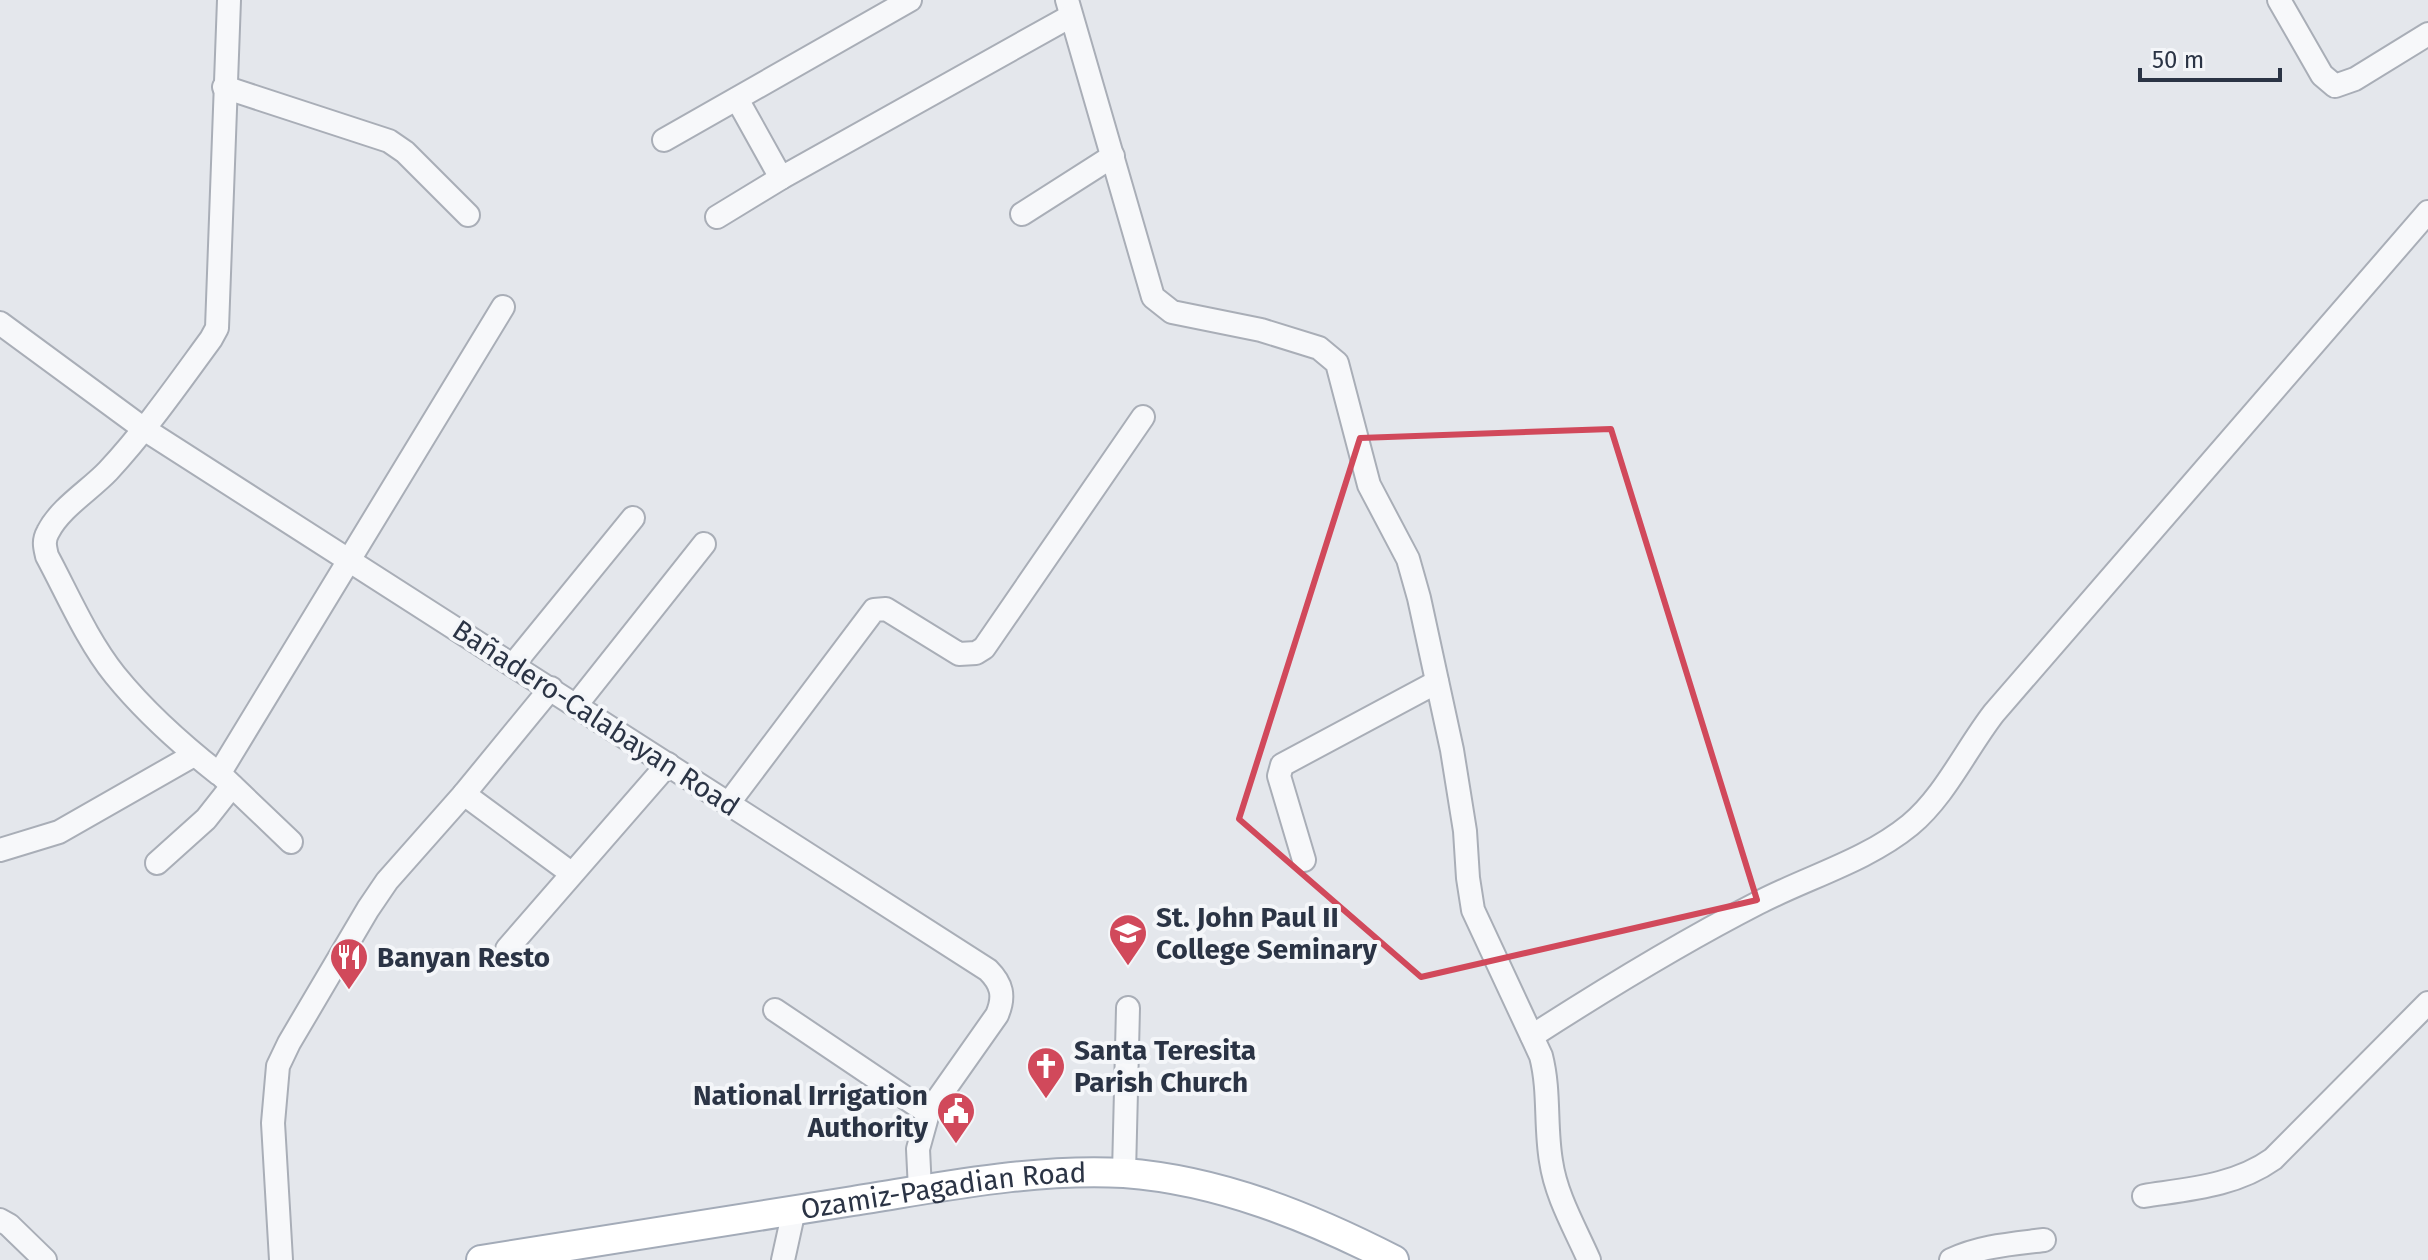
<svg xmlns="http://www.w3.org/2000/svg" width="2428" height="1260" viewBox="0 0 2428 1260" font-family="'Fira Sans',sans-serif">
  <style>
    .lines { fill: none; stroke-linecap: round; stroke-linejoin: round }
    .minor-casing { stroke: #a9aeb7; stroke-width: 26 }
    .major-casing { stroke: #a3abb8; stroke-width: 32 }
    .minor { stroke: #f7f8fa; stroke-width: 22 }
    .major { stroke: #fff; stroke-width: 28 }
    .marked { fill: none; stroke: #d1495b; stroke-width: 6; stroke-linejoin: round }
    .labels { text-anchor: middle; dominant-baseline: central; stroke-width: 8; stroke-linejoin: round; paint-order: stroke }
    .street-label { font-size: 28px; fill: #2b3445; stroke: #f4f6f9 }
    .poi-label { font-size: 28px; font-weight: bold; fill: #2b3445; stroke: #f4f6f9; text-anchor: start }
  </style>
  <rect width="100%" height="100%" fill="#e4e7ec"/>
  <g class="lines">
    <g class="minor-casing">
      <g id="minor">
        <path d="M229 0 217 328 211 339C178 384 146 430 108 471 90 490 60 508 48 532 43 541 45 547 47 556 68 595 87 640 115 675 145 712 182 745 219 774L503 307"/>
        <path d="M1067 0 1153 297 1172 312 1261 330 1319 348 1337 363 1369 485 1408 559 1419 598 1452 750 1465 831 1468 878 1473 910 1541 1056C1550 1091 1545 1126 1551 1161 1556 1196 1575 1228 1589 1260"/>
        <path d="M2279 0 2322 75 2335 86 2355 79 2428 34"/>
        <path d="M224 87 389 141 405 152 468 215"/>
        <path d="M737 99 781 178 1071 16"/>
        <path d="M664 140 910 0"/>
        <path d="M1022 214 1113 156"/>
        <path d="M717 217 781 178"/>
        <path d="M0 323 144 429 988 970C1002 984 1005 996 997 1015L928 1113 918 1149 920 1190"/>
        <path d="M513 665 633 518"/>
        <path d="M577 704 704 544"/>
        <path d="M223 777 291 842"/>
        <path d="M464 794 571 873"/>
        <path d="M728 804 874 610 886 609 959 654 976 653 984 648 1143 417"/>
        <path d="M0 850 59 832 194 755"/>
        <path d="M1304 860 1279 776 1282 765 1437 682"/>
        <path d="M157 863 206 819 232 786"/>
        <path d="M507 949 668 764"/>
        <path d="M775 1010 928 1113"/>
        <path d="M1532 1036C1605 989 1680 943 1758 903 1808 877 1866 861 1910 825 1945 796 1966 749 1994 713L2428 212"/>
        <path d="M1124 1173 1128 1008"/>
        <path d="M2144 1196C2189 1189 2235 1186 2273 1159L2428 1003"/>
        <path d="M0 1220 9 1225 45 1260"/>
        <path d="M281 1260 273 1123 278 1066 289 1043 368 909 387 881 464 794 551 688"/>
        <path d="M783 1260 794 1210"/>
        <path d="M1951 1260C1980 1246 2012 1244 2044 1240"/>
      </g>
    </g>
    <g class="major-casing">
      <g id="major">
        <path id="s1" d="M481 1260C605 1240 729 1220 853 1201 942 1187 1033 1168 1124 1173 1219 1180 1310 1217 1394 1260"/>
      </g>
    </g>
    <use href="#minor" class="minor"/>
    <use href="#major" class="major"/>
  </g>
  <path class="marked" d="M1611 429 1757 900 1421 977 1239 819 1360 438Z"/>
  <defs>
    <g id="university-pin" transform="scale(2)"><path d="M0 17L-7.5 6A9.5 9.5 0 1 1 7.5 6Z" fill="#d1495b" stroke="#f4f6f9"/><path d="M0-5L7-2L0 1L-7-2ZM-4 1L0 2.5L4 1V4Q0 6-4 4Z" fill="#fff"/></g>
    <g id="restaurant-pin" transform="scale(2)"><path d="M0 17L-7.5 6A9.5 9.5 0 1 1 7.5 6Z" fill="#d1495b" stroke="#f4f6f9"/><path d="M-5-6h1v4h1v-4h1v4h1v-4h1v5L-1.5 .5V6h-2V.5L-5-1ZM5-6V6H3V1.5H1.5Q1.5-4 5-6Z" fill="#fff"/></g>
    <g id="church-pin" transform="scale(2)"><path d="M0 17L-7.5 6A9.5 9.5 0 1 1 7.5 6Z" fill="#d1495b" stroke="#f4f6f9"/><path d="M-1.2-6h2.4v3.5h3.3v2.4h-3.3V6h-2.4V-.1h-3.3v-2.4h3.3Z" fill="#fff"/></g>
    <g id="civic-pin" transform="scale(2)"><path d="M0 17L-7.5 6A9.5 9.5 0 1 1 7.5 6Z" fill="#d1495b" stroke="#f4f6f9"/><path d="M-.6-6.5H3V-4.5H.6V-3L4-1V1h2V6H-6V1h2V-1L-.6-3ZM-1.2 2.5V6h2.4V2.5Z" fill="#fff"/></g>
  </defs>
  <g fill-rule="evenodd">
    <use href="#university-pin" x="1128" y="933"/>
    <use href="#restaurant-pin" x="349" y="957"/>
    <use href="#church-pin" x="1046" y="1066"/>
    <use href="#civic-pin" x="956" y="1111"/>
  </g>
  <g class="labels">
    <g class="street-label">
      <text transform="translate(596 718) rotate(33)">Bañadero-Calabayan Road</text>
      <text stroke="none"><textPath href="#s1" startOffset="468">Ozamiz-Pagadian Road</textPath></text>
    </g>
    <g class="poi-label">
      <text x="1156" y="917">St. John Paul II<tspan x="1156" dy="32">College Seminary</tspan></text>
      <text x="377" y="957">Banyan Resto</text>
      <text x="1074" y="1050">Santa Teresita<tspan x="1074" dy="32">Parish Church</tspan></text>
      <text x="928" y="1095" text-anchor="end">National Irrigation<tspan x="928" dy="32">Authority</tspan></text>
    </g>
  </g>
  <path d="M2140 68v12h140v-12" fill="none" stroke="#2b3445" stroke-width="4"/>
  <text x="2152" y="68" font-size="24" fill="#2b3445" stroke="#f4f6f9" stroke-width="6" paint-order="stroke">50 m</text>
</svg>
